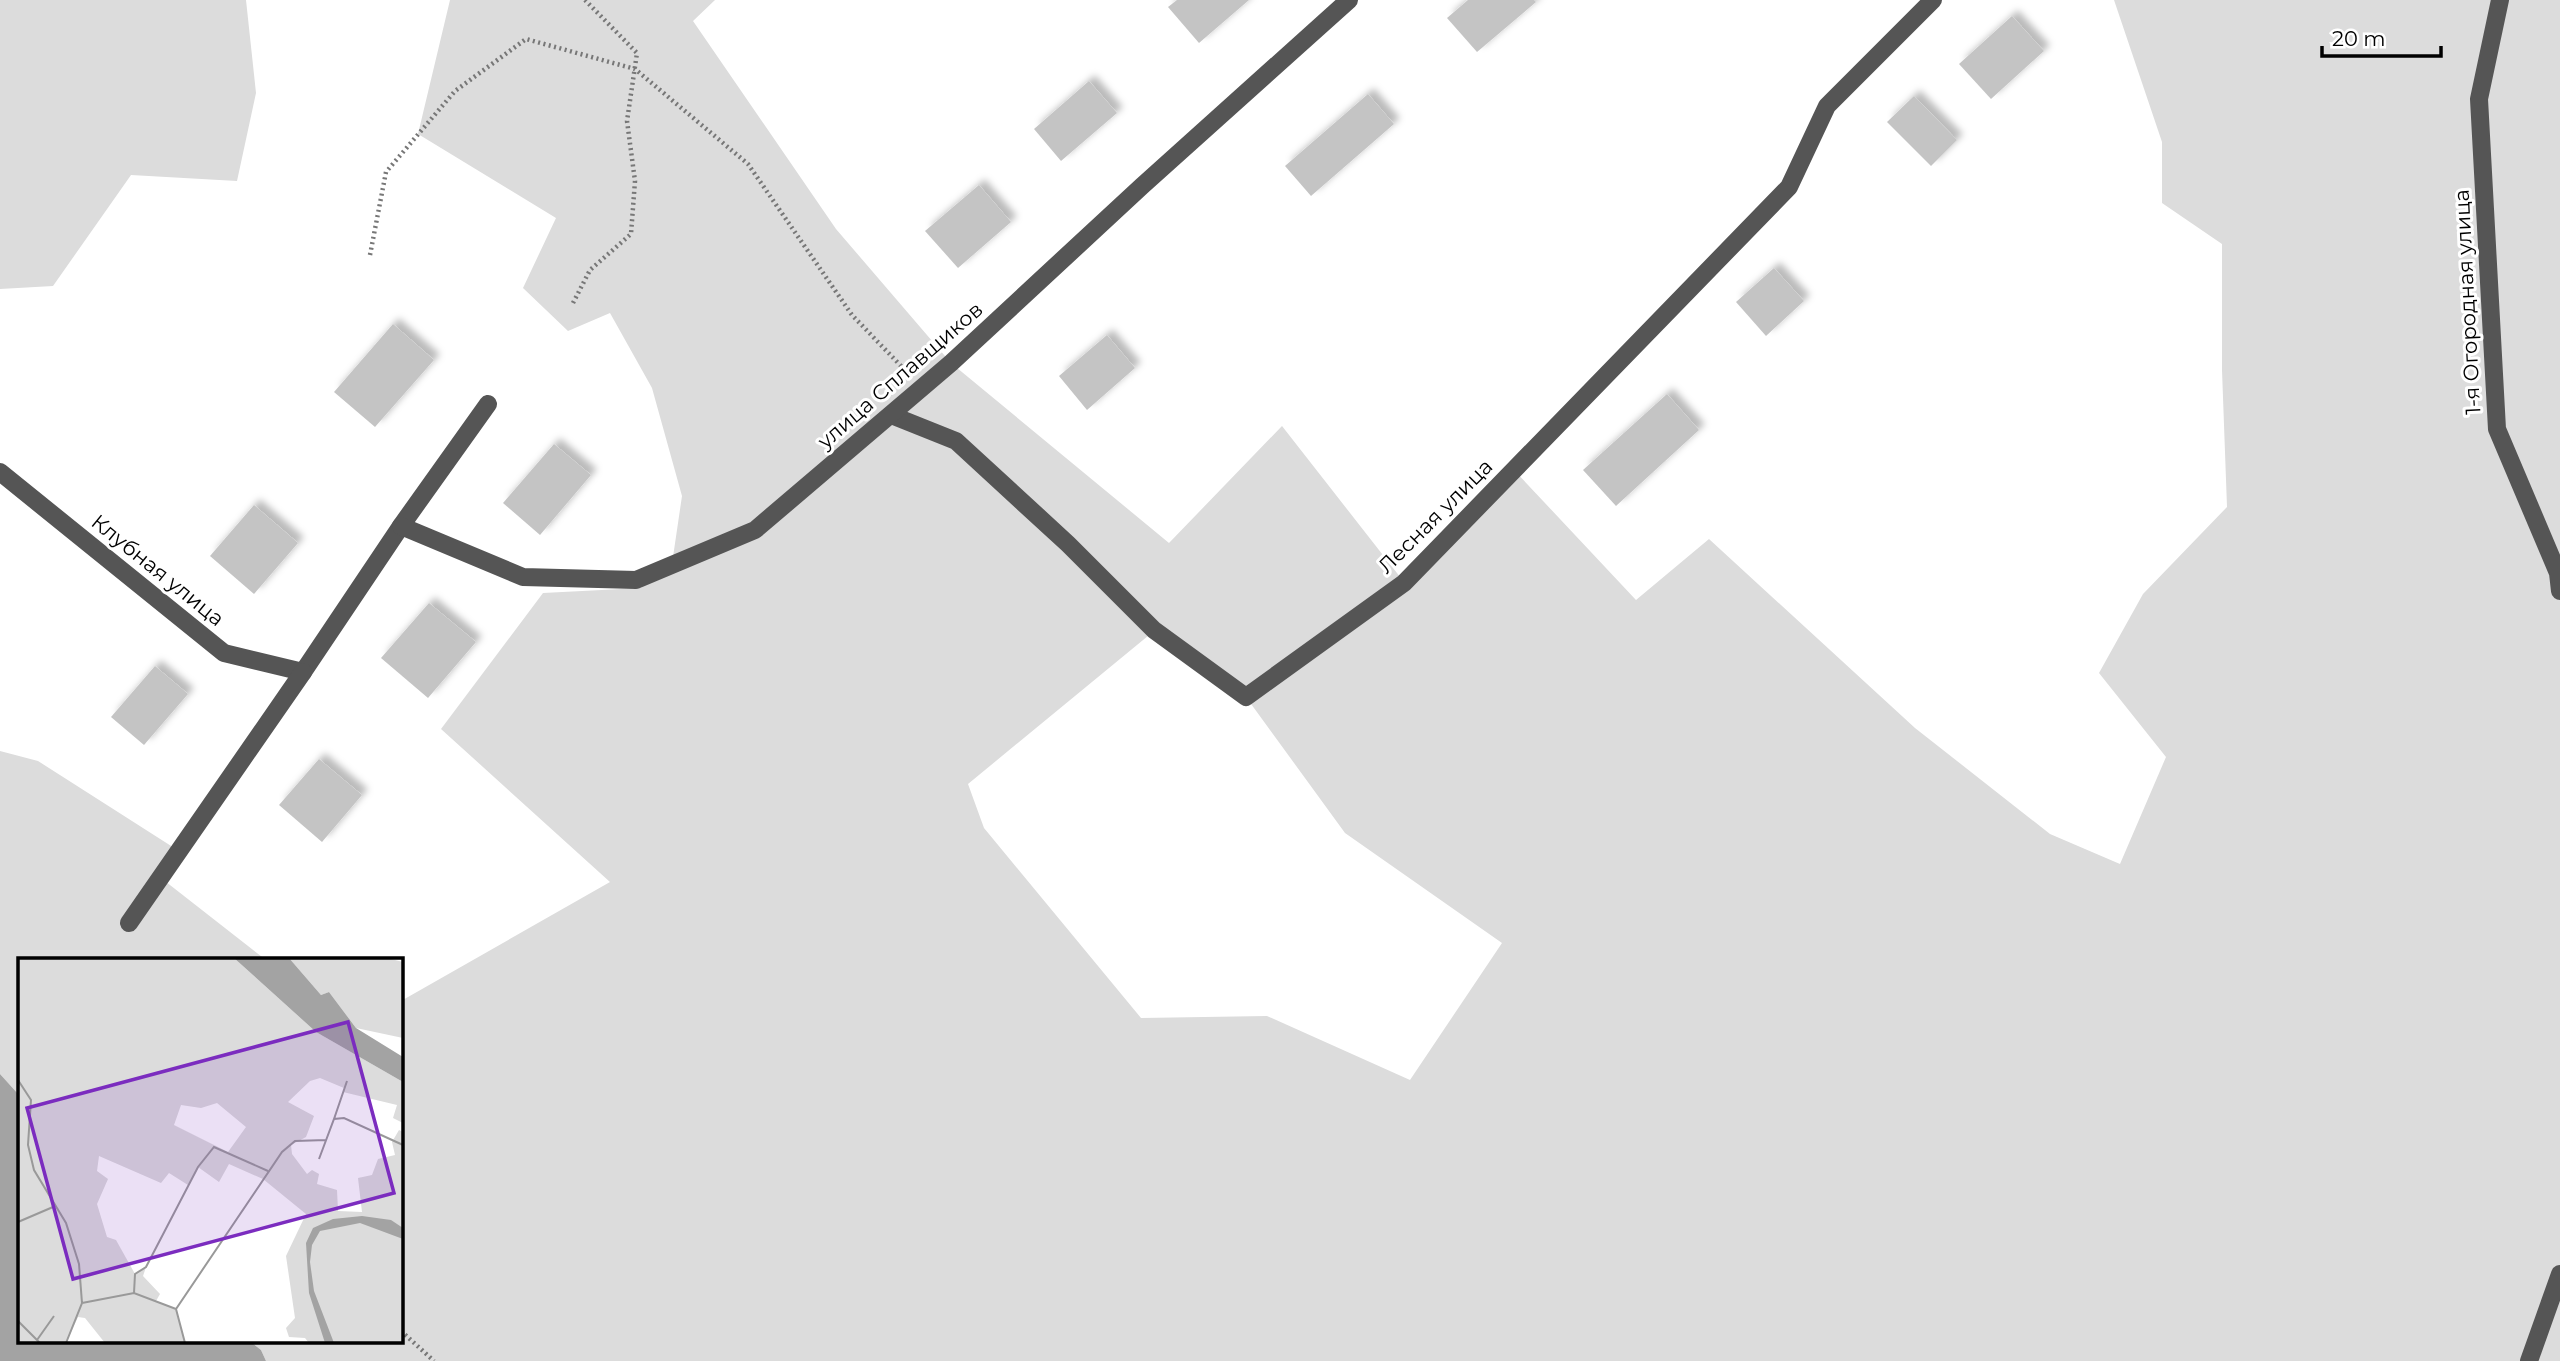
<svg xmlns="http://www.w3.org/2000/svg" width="2560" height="1361" viewBox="0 0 2560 1361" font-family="Montserrat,sans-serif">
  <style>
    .green { fill: #dcdcdc; fill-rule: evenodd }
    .water { fill: #a3a3a3 }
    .building { fill: #c4c4c4; filter: url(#shadow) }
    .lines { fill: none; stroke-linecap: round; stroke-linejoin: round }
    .path { stroke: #777; stroke-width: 4.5; stroke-dasharray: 2 3.5; stroke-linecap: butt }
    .minor { stroke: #555; stroke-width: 18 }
    .labels { text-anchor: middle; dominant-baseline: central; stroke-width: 6; stroke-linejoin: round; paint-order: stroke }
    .street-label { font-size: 21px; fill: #000; stroke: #fff }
    .inset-road { fill: none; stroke: #999; stroke-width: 2 }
    .view { fill: #7b2cbf; fill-opacity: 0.15; stroke: #7b2cbf; stroke-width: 3.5 }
    .inset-edge { fill: none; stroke: #000; stroke-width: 3.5 }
  </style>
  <defs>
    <filter id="shadow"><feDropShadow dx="6" dy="-6" stdDeviation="3.5" flood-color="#0004"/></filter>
  </defs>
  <rect width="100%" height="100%" fill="#fff"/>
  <g class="green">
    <path d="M0 0H246L256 93 237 181 131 175 53 286 0 289Z"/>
    <path d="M450 0H715L693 21 836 229 951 363 1169 543 1282 426 1404 582 1514 470 1636 600 1709 539 1915 728 2050 834 2120 864 2166 757 2099 673 2143 594 2227 507 2222 370V244L2162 203V142L2114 0H2560V1361H266L261 1350 251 1342H401V1001L610 882 441 729 543 593 641 588 673 557 682 496 652 388 610 313 568 331 523 288 556 218 418 134ZM1154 631 1246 697 1345 833 1502 943 1410 1080 1267 1016 1141 1018 984 828 968 784Z"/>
    <path d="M0 751 38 761 179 851 161 878 266 960H19V1095L0 1074Z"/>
  </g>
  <path class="water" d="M0 1074 19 1095V1342H251L261 1350 266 1361H0Z"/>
  <g class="building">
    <path d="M1177 0H1249L1199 43 1168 7Z"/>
    <path d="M1468 0H1534L1536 2 1477 52 1447 18Z"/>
    <path d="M2012 16 2044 51 1991 99 1959 64Z"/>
    <path d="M1089 81 1117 113 1061 161 1034 129Z"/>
    <path d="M1368 94 1394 124 1311 196 1285 166Z"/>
    <path d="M1914 96 1957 140 1931 166 1887 122Z"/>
    <path d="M979 185 1011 222 958 268 925 231Z"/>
    <path d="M1774 268 1804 301 1766 336 1736 302Z"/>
    <path d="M393 324 434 360 375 427 334 392Z"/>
    <path d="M1107 335 1135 368 1087 410 1059 376Z"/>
    <path d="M1667 394 1699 430 1616 506 1583 470Z"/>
    <path d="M554 444 591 475 540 535 503 503Z"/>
    <path d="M254 505 298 543 254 594 210 556Z"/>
    <path d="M429 603 476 642 428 698 381 658Z"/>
    <path d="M155 666 188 694 144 745 111 717Z"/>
    <path d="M319 759 362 795 322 842 279 805Z"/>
  </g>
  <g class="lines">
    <g class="path">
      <path d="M370 255 386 172 455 91 526 39 635 69 748 164 852 315 902 367"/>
      <path d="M573 303 590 270 631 234 635 181 627 121 637 53 585 0"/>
      <path d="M401 1331 434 1361"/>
    </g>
    <g class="minor">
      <path d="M2500 0 2479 99 2497 429 2558 573 2560 591"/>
      <path d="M891 415 956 441 1068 544 1154 630 1246 697 1404 583 1789 187 1827 106 1933 0"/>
      <path d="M0 472 224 653 303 672 401 526 488 404"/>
      <path d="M401 526 523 577 636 580 755 530 951 363 1142 186 1349 0"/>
      <path d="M129 923 303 672"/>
      <path d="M2529 1361 2560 1274"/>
    </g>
  </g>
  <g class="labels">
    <g class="street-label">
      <text transform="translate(2467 302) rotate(-93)">1-я Огородная улица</text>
      <text transform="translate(900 375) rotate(-41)">улица Сплавщиков</text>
      <text transform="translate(1435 516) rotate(-45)">Лесная улица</text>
      <text transform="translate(158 570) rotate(39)">Клубная улица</text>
    </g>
  </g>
  <g transform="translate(18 958)">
    <rect width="385" height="385" fill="#fff"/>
    <path d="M0 0H216L298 74 385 124V165L375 160 379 147 325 134 326 130 302 120 292 123 270 144 296 158 288 179 273 187 274 196 289 216 294 212 301 216 299 226 319 232 320 253 344 254 340 220 354 217 360 201 377 197 374 184 381 172 385 174V385H291L287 380 271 379 268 370 277 360 268 298 288 256 245 221 211 206 201 224 180 209 170 227 151 215 143 225 81 198 79 213 90 221 79 246 89 279 98 282 117 316 128 309 125 318 142 336 138 343 158 351 167 385H87L67 360 60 359 48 385H0ZM199 145 228 169 210 194 156 167 163 147 183 150ZM271 0H369L385 4V80L338 70 311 34 303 37Z" fill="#dcdcdc" fill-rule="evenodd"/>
    <path d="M216 0H271L303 37 311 34 338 70 385 99V124L298 74ZM344 258 373 262 385 270V281L342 265 302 273 294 287 292 304 296 333 316 385H307L291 335 288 285 295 270 315 261Z" fill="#a3a3a3"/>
    <path class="inset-road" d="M0 122 13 142 10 187 16 212 48 265 61 306 64 345 48 385M316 161 329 123M301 201 316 161 326 160 385 187M0 264 35 249M116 335 117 316 128 309 180 209 196 189 250 213M64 345 116 335 158 351 264 194 277 183 308 182M158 351 167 385M0 363 22 385M19 382 36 358"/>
    <path class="view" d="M330 64 376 235 55 321 9 150Z"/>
    <rect width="385" height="385" class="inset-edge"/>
  </g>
  <path d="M2322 46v10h119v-10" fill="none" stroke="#000000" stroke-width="3.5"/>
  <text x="2332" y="46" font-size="21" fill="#000000" stroke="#ffffff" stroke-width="5" paint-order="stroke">20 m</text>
</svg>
